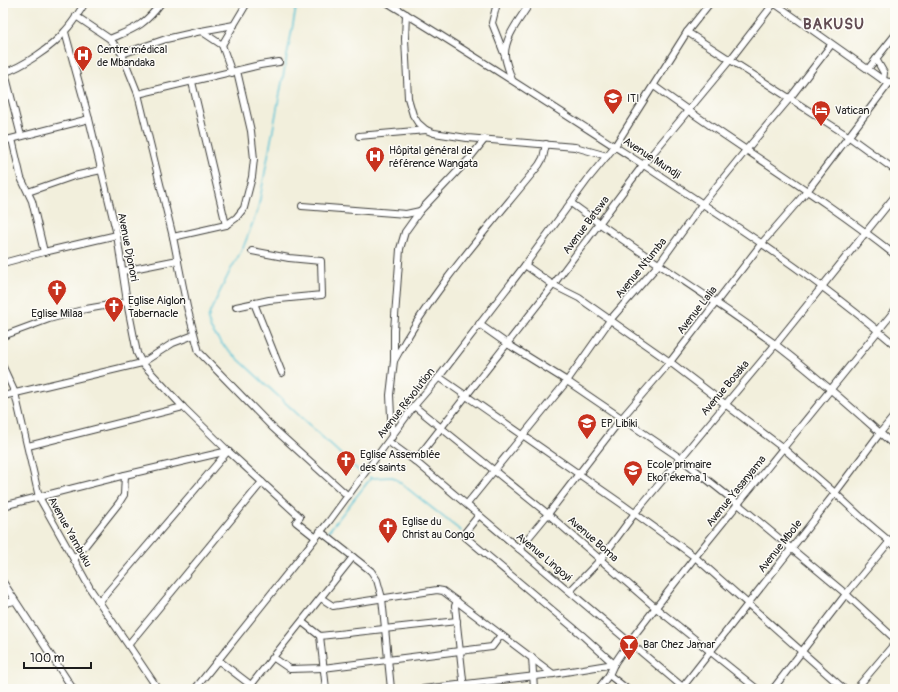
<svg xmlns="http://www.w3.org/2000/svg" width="898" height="692" viewBox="0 0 898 692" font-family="Pangolin,sans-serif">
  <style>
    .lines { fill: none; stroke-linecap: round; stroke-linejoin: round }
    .stream { stroke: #5ac3d6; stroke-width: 1.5 }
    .minor-casing { stroke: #3c3c39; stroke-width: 8 }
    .minor { stroke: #fff; stroke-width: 6 }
    .labels { text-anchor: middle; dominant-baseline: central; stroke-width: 3; stroke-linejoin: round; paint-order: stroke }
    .poi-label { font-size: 11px; fill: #1c1c1c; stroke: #fdfcf7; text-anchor: start }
    .street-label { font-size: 11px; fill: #1c1c1c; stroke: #fdfcf7 }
    .district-label { font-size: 15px; font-weight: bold; letter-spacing: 1px; fill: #624c53; stroke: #fdfcf7 }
  </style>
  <rect width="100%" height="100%" fill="#fdfcf7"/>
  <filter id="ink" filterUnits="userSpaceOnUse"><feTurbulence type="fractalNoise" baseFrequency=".025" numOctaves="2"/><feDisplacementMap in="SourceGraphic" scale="8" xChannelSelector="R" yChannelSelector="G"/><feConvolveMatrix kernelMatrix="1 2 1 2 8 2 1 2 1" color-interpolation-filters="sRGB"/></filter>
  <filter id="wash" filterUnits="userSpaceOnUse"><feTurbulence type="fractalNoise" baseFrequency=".012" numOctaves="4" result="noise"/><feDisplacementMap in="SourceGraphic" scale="16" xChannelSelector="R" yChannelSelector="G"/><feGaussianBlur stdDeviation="0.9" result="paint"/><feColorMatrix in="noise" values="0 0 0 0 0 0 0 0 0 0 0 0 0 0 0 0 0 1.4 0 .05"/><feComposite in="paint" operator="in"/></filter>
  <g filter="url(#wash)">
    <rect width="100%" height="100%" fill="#f2efdc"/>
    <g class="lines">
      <g class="stream">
        <path d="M297 3 258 209 243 248 231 269 210 312 208 320 211 329 221 343 361 473"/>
        <path d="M371 478 393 477 461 531"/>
        <path d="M328 532 371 478 370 477"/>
      </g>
    </g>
  </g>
  <g filter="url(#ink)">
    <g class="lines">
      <g class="minor-casing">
        <g id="minor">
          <path d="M388 3C474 55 558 110 642 164 729 221 816 277 895 345"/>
          <path d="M494 3 496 7 492 23 505 56"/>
          <path d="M406 14 405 39 408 98 413 115 418 123 426 130 434 133 467 138 575 147 607 156"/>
          <path d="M76 16 110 39 122 54 138 94 173 237 187 307 199 352 272 427 348 496"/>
          <path d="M201 31 234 25"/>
          <path d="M65 32 89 119 117 235 127 302 137 353 142 363 183 407 228 451 300 517 296 522 315 537"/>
          <path d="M687 32 848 136 895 170"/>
          <path d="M110 39C135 28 144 26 161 3"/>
          <path d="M222 45 247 3"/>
          <path d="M122 54 166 39 201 31 222 45 232 73"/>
          <path d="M876 59 884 73 883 80"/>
          <path d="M868 69 895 35"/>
          <path d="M3 73C22 67 53 47 65 31 73 23 79 12 85 3"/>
          <path d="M5 73 21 136"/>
          <path d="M512 80C510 73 506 64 505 56 504 37 521 18 530 3"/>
          <path d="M192 82 226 225"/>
          <path d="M654 86C733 144 818 194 895 255"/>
          <path d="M138 94 260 65 279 62"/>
          <path d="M359 136 426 130"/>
          <path d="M12 139 21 178 32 201 44 252"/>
          <path d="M3 141 89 119"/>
          <path d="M28 192 74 176 101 170"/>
          <path d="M571 203C637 252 708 295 775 344 817 376 855 411 895 446"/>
          <path d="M302 206 406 214 420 211"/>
          <path d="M173 237 226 225 236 218 244 208 252 177 254 159 251 131 237 71"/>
          <path d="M3 263 44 252 117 235"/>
          <path d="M525 265 553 285 579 298 670 362 725 404 783 448 835 493 863 519 895 546"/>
          <path d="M123 271 178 260"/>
          <path d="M254 303 282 373"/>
          <path d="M236 307 269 300 322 295 321 261 289 258 252 251"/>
          <path d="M479 324 506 343 567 381 680 458 738 504 846 594 895 639"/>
          <path d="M3 336 49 319 86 309 127 302"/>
          <path d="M394 361C432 289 488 228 539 165L543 158 546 144"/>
          <path d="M3 367 15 393 39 497 91 590 158 689"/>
          <path d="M439 377 622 504 695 557 844 689"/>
          <path d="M3 396 142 363 173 343 194 335"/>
          <path d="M414 406 548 514 656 608 757 689"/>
          <path d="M392 437 390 395 394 361V330L400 249 405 232 420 211 469 159 485 139"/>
          <path d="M389 442 415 461 685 689"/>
          <path d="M28 446 183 407"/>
          <path d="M415 461 553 285 643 165 730 60 774 3 883 80 895 84"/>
          <path d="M467 504 567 381 610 320 659 264 703 203 747 149 790 98 831 45"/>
          <path d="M3 506 125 475 228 451"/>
          <path d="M479 515 463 535 582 635 614 664"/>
          <path d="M320 531 371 571 377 580 382 598 391 689"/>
          <path d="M519 549 548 514 621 419 670 362 762 243 808 190 890 82"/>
          <path d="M74 560 119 503 124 495 125 475"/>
          <path d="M3 582 73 689"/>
          <path d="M570 591 601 559 635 513 775 345 895 196"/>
          <path d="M321 598 333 606 418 593 437 590 443 591 553 674"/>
          <path d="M100 601 228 451"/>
          <path d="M457 601 455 606 464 689"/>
          <path d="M3 604 14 601"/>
          <path d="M302 622 320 636 457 621"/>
          <path d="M320 636 326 689"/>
          <path d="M129 644 262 482"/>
          <path d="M532 657 534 689"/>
          <path d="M274 658 290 669 323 668 492 647 501 635"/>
          <path d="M218 660 256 689"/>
          <path d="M609 675 627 689"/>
          <path d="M251 685 353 557"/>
          <path d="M195 689 330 520 414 406 439 377 525 265 588 179 615 146 687 32 710 3"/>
          <path d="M423 689 553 674 614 664"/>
          <path d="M598 689 609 675 614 664 629 642 695 557 895 310"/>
          <path d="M681 689 835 493 880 433 895 415"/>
          <path d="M773 689 846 594 895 535"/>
          <path d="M856 689 895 643"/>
        </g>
      </g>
      <use href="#minor" class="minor"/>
    </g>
  </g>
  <defs>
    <g id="hospital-pin" transform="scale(1)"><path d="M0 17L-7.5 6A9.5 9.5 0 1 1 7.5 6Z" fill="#c8321e" stroke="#fdfcf7"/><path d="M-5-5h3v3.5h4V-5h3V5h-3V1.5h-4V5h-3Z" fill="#fff"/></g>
    <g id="school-pin" transform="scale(1)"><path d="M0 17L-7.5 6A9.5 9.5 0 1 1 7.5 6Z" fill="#c8321e" stroke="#fdfcf7"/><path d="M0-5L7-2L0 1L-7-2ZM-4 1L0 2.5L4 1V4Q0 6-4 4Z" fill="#fff"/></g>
    <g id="hotel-pin" transform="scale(1)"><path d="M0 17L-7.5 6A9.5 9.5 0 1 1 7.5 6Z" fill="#c8321e" stroke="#fdfcf7"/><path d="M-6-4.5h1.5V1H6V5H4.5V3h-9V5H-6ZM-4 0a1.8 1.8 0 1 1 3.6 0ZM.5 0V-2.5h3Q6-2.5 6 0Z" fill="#fff"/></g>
    <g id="church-pin" transform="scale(1)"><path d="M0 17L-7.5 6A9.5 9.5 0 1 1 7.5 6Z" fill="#c8321e" stroke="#fdfcf7"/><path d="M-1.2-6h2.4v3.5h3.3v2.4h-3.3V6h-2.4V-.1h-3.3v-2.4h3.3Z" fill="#fff"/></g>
    <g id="bar-pin" transform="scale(1)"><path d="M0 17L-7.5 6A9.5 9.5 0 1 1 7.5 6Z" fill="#c8321e" stroke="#fdfcf7"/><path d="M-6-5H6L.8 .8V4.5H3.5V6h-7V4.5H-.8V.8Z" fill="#fff"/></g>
  </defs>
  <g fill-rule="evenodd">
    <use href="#hospital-pin" x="83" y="55"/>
    <use href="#school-pin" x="613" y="98"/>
    <use href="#hotel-pin" x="821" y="110"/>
    <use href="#hospital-pin" x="375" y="156"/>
    <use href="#church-pin" x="57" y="289"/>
    <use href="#church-pin" x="114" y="306"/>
    <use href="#school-pin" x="587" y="423"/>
    <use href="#church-pin" x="346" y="460"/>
    <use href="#school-pin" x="633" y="470"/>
    <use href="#church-pin" x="388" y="527"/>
    <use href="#bar-pin" x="629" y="644"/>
  </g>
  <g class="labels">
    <g class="poi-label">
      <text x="97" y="49">Centre médical<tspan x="97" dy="13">de Mbandaka</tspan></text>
      <text x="627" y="98">ITI</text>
      <text x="835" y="110">Vatican</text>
      <text x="389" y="150">Hôpital général de<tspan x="389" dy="13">référence Wangata</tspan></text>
      <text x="128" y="300">Eglise Aiglon<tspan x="128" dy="13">Tabernacle</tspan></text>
      <text x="57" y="313" text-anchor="middle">Eglise Milaa</text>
      <text x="601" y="423">EP Libiki</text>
      <text x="360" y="454">Eglise Assemblée<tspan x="360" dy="13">des saints</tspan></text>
      <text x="647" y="464">Ecole primaire<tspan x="647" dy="13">Ekof'ekema 1</tspan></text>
      <text x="402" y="521">Eglise du<tspan x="402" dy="13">Christ au Congo</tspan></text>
      <text x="643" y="644">Bar Chez Jamar</text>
    </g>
    <g class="street-label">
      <text transform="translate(652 158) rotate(33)">Avenue Mundji</text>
      <text transform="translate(586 225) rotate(-53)">Avenue Batswa</text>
      <text transform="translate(128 247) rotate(79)">Avenue Djonori</text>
      <text transform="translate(641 268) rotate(-51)">Avenue Ntumba</text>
      <text transform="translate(697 310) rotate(-52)">Avenue Lalia</text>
      <text transform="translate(725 388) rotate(-50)">Avenue Bosaka</text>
      <text transform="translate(406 403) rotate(-52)">Avenue Révolution</text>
      <text transform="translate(736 491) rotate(-51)">Avenue Yasanyama</text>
      <text transform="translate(70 532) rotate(61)">Avenue Yambuku</text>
      <text transform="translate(593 539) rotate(41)">Avenue Boma</text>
      <text transform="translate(780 546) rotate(-52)">Avenue Mbole</text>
      <text transform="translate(544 557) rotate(40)">Avenue Lingoyi</text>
    </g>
    <g class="district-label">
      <text x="834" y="24">BAKUSU</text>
    </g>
  </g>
  <rect width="898" height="692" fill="none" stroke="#fdfcf7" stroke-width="16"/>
  <path d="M24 662v6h67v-6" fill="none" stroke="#1c1c1c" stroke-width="2"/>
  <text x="30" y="662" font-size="12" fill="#1c1c1c" stroke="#fdfcf7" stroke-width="3" paint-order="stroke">100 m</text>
</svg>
